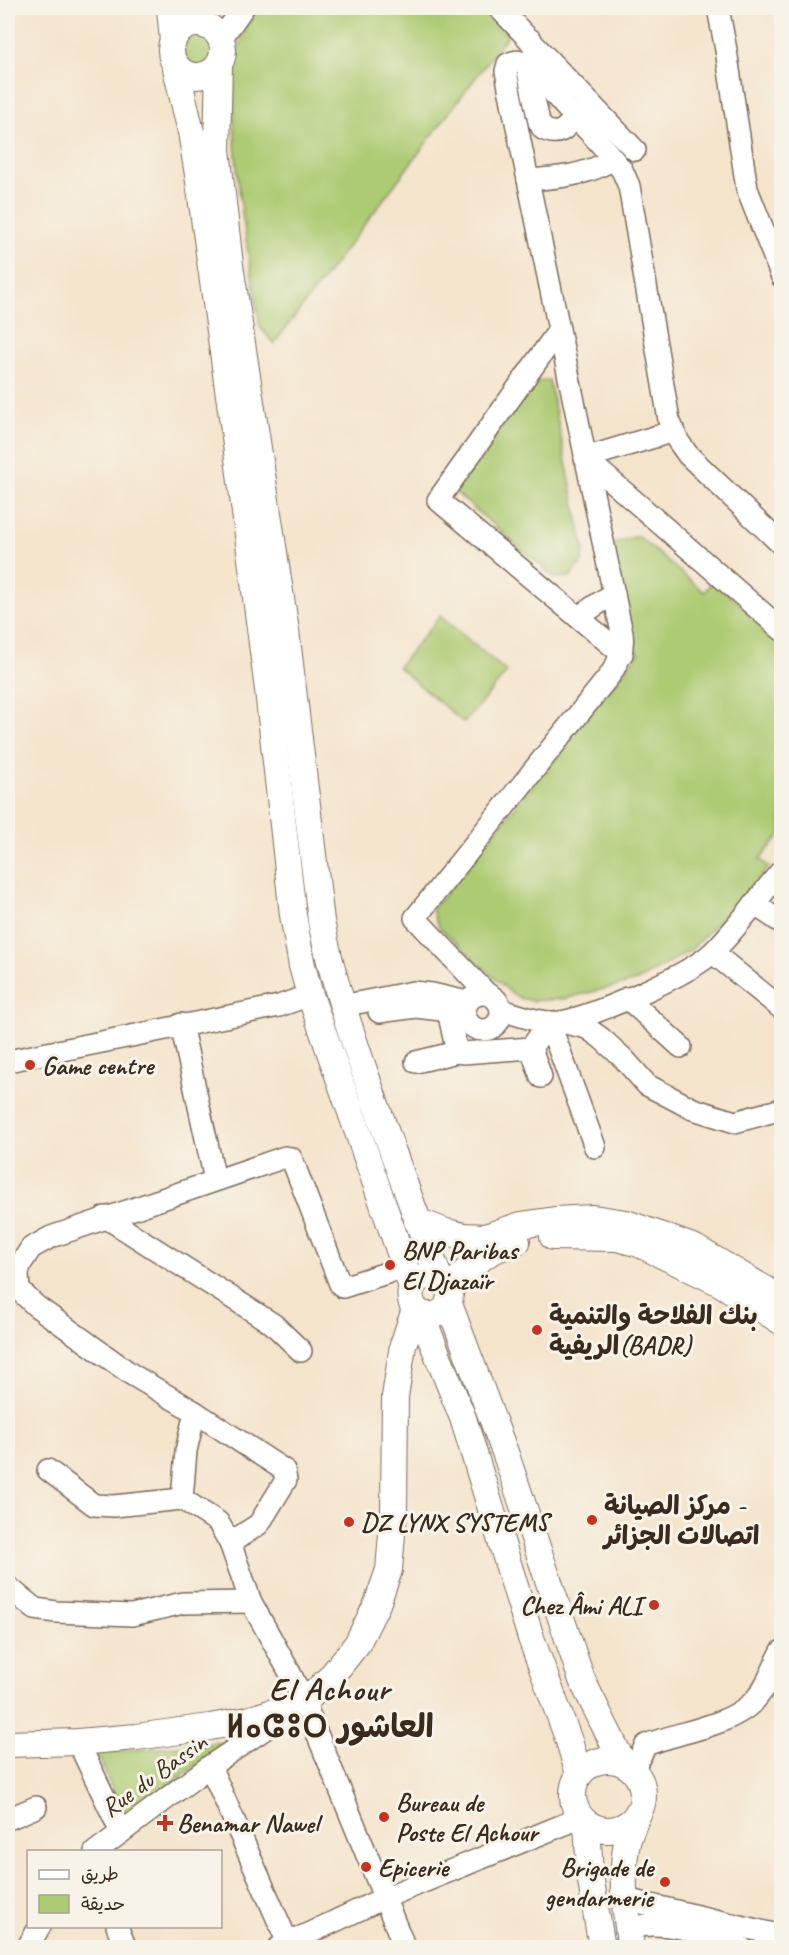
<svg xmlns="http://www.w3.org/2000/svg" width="789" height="1955" viewBox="0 0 789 1955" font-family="Caveat,'Playpen Sans Arabic','Noto Sans Tifinagh',sans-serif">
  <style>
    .green { fill: #adcb73; stroke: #747a48; stroke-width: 1.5 }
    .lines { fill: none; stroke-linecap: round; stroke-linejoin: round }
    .minor-casing { stroke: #7c6b5b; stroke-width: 24 }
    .major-casing { stroke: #7c6b5b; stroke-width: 28 }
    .minor { stroke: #fff; stroke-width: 21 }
    .major { stroke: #fff; stroke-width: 26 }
    .poi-dot { fill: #c8321e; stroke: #f7f3e8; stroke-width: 2 }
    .labels { text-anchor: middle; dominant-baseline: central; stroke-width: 6; stroke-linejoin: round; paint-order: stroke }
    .poi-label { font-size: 26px; font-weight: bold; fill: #3b2a1e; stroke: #f7f3e8; text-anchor: start }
    .street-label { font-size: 26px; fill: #3b2a1e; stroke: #f7f3e8 }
    .district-label { font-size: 32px; font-weight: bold; letter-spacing: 1.5px; fill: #3b2a1e; stroke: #f7f3e8 }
  </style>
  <rect width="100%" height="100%" fill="#f7f3e8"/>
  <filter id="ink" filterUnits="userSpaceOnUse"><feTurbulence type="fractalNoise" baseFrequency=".0167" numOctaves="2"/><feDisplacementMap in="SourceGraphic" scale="12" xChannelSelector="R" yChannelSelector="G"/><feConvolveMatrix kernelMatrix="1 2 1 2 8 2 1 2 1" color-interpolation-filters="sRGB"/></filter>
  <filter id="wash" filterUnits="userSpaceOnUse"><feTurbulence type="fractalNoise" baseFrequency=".008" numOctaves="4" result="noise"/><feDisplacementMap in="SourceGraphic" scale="24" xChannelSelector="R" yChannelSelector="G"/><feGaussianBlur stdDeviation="1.35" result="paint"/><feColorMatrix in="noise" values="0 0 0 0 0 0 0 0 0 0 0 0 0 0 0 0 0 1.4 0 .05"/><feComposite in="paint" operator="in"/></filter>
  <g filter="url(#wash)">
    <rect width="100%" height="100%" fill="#f4e4cc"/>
    <g class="green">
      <path d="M258 8H482L508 35 274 344 260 327C249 254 234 182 234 108 234 89 233 68 238 49 243 34 250 21 258 8Z"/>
      <circle cx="198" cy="51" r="15"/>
      <path d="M549 380 584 549 583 560 570 577 555 578 455 492 533 382Z"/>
      <path d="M633 537H639L704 592 713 581 781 640V834L760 859 769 867 691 950 637 981 563 999 532 1001 520 998 511 993 439 927 433 914V909L639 653 630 645 609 545Z"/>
      <path d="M440 616 507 672 464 723 398 667Z"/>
      <path d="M228 1742 131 1813 120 1808 97 1753Z"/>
    </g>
  </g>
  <g filter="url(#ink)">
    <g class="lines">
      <g class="minor-casing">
        <g id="minor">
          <path d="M499 8 635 150"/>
          <path d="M718 8 726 50 747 189 782 277"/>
          <path d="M221 39 243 8"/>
          <path d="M607 152 622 170 629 186 669 420 678 441 688 455 782 545"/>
          <path d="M528 180C554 178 583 176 606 163L607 152C590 129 566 112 550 88 542 75 537 55 531 40"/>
          <path d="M559 330 438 500 622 654"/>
          <path d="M585 458 782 630"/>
          <path d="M585 458 674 431"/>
          <path d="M578 617 614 593"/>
          <path d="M754 904 782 923"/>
          <path d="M713 953 782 1009"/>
          <circle cx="483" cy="1012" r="18"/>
          <path d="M487 994 415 918 610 675C620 660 624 650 622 633L510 93 506 71 508 64C516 60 520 60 527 66L539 122 543 129C559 137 566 129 575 117"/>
          <path d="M627 998 681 1047"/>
          <path d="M342 1006 413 992 432 994 467 1002"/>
          <path d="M502 1010C519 1015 541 1024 560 1022 592 1017 692 974 714 951 738 927 759 897 782 870"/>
          <path d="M448 1011 457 1052 463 1053 531 1048 549 1022"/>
          <path d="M379 1012 416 1007 458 1012"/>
          <path d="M549 1022 595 1147"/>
          <path d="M561 1022 587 1028 601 1038 624 1059 647 1085 693 1109 735 1122 782 1109"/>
          <path d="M181 1024 215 1180"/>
          <path d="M531 1048 541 1077"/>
          <path d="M8 1061 279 1006 310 995"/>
          <path d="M416 1062 457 1052"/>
          <path d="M105 1217 273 1324 301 1351"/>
          <path d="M48 1470 94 1505 114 1506 182 1499 218 1522 230 1543 251 1602 290 1673 304 1702 405 1948"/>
          <path d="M182 1499 186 1451 195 1412"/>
          <path d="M230 1543 259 1524 286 1480 284 1470 195 1412 131 1374 36 1306 19 1290 18 1275 20 1265 31 1248 51 1237 285 1157 291 1158 293 1162 340 1284 343 1287 405 1267"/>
          <path d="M8 1587 35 1609 56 1612 132 1615 183 1603 251 1602"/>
          <path d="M78 1742 121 1832"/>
          <path d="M210 1766 288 1943"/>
          <path d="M633 1770 646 1745C678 1732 726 1727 752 1703 766 1690 773 1667 782 1651"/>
          <path d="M8 1819 36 1807"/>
          <path d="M95 1852 210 1766 290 1712"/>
          <path d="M625 1899 782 1936"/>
          <path d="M117 1926 126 1948"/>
          <path d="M628 1928C669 1918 704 1935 742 1948"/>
          <path d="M27 1948 40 1926"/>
          <path d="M278 1948 384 1898 580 1818"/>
        </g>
      </g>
      <g class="major-casing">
        <g id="major">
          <path d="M170 8 173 41"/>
          <circle cx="197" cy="50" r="26"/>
          <path d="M175 64 191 132 198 175 239 466 268 690 293 915 302 966 310 995 412 1287"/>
          <path d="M219 65 217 150 230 265 286 631 321 921C333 984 355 1044 376 1105 397 1163 417 1220 439 1277 452 1287 453 1298 444 1311 405 1332 396 1267 439 1277"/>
          <path d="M417 1221 446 1232 464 1236 485 1237 521 1225 555 1220 593 1218 626 1223 695 1248 782 1299"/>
          <path d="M553 1237 617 1238 639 1244 720 1283 782 1322"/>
          <path d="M450 1289C470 1265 486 1250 517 1242"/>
          <path d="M449 1304 506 1455 582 1680 623 1763"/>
          <path d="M421 1314 463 1418 531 1638 569 1741 579 1774"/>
          <path d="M8 1744 78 1742 136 1737 210 1727 248 1720 304 1702 329 1679 357 1644 377 1604 389 1570 394 1510 395 1397 403 1345 415 1309"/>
          <circle cx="608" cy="1795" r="35"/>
          <path d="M587 1824 590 1875 602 1948"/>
          <path d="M631 1948C626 1914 619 1873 628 1839 631 1830 635 1821 638 1812"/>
        </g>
      </g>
      <use href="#minor" class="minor"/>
      <use href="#major" class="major"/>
    </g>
  </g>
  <g class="poi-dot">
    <circle cx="30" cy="1065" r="6"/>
    <circle cx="390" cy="1265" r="6"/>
    <circle cx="537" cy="1330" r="6"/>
    <circle cx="592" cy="1520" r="6"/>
    <circle cx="349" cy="1522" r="6"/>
    <circle cx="654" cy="1605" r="6"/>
    <circle cx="384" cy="1817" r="6"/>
    <path d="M162 1814h6v6h6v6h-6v6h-6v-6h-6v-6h6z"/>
    <circle cx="366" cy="1867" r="6"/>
    <circle cx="665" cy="1882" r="6"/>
  </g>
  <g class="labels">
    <g class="poi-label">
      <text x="42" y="1065">Game centre</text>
      <text x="402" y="1250">BNP Paribas<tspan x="402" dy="30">El Djazaïr</tspan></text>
      <text x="549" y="1315">بنك الفلاحة والتنمية<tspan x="549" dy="30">الريفية(BADR)</tspan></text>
      <text x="604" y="1505">مركز الصيانة -<tspan x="604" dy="30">اتصالات الجزائر</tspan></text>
      <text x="361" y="1522">DZ LYNX SYSTEMS</text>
      <text x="642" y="1605" text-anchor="end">Chez Âmi ALI</text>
      <text x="396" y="1802">Bureau de<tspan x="396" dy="30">Poste El Achour</tspan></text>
      <text x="177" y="1823">Benamar Nawel</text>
      <text x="378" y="1867">Epicerie</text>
      <text x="653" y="1867" text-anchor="end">Brigade de<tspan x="653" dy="30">gendarmerie</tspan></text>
    </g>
    <g class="street-label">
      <text transform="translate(154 1775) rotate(-36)">Rue du Bassin</text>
    </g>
    <g class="district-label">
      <text x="330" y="1689">El Achour<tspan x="330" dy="37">ⵍⴰⵛⵓⵔ العاشور</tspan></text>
    </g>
  </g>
  <rect width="789" height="1955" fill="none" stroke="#f7f3e8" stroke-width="30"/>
  <rect x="27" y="1850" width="195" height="78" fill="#f7f3e8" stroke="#aca397" stroke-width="1.5"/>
  <rect x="39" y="1870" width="30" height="9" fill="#ffffff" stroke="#aca397" stroke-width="1.5"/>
  <text x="81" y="1880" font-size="18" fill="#3b2a1e">طريق</text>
  <rect x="39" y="1895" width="30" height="18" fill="#adcb73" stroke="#aca397" stroke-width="1.5"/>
  <text x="81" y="1910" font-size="18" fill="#3b2a1e">حديقة</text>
</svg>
